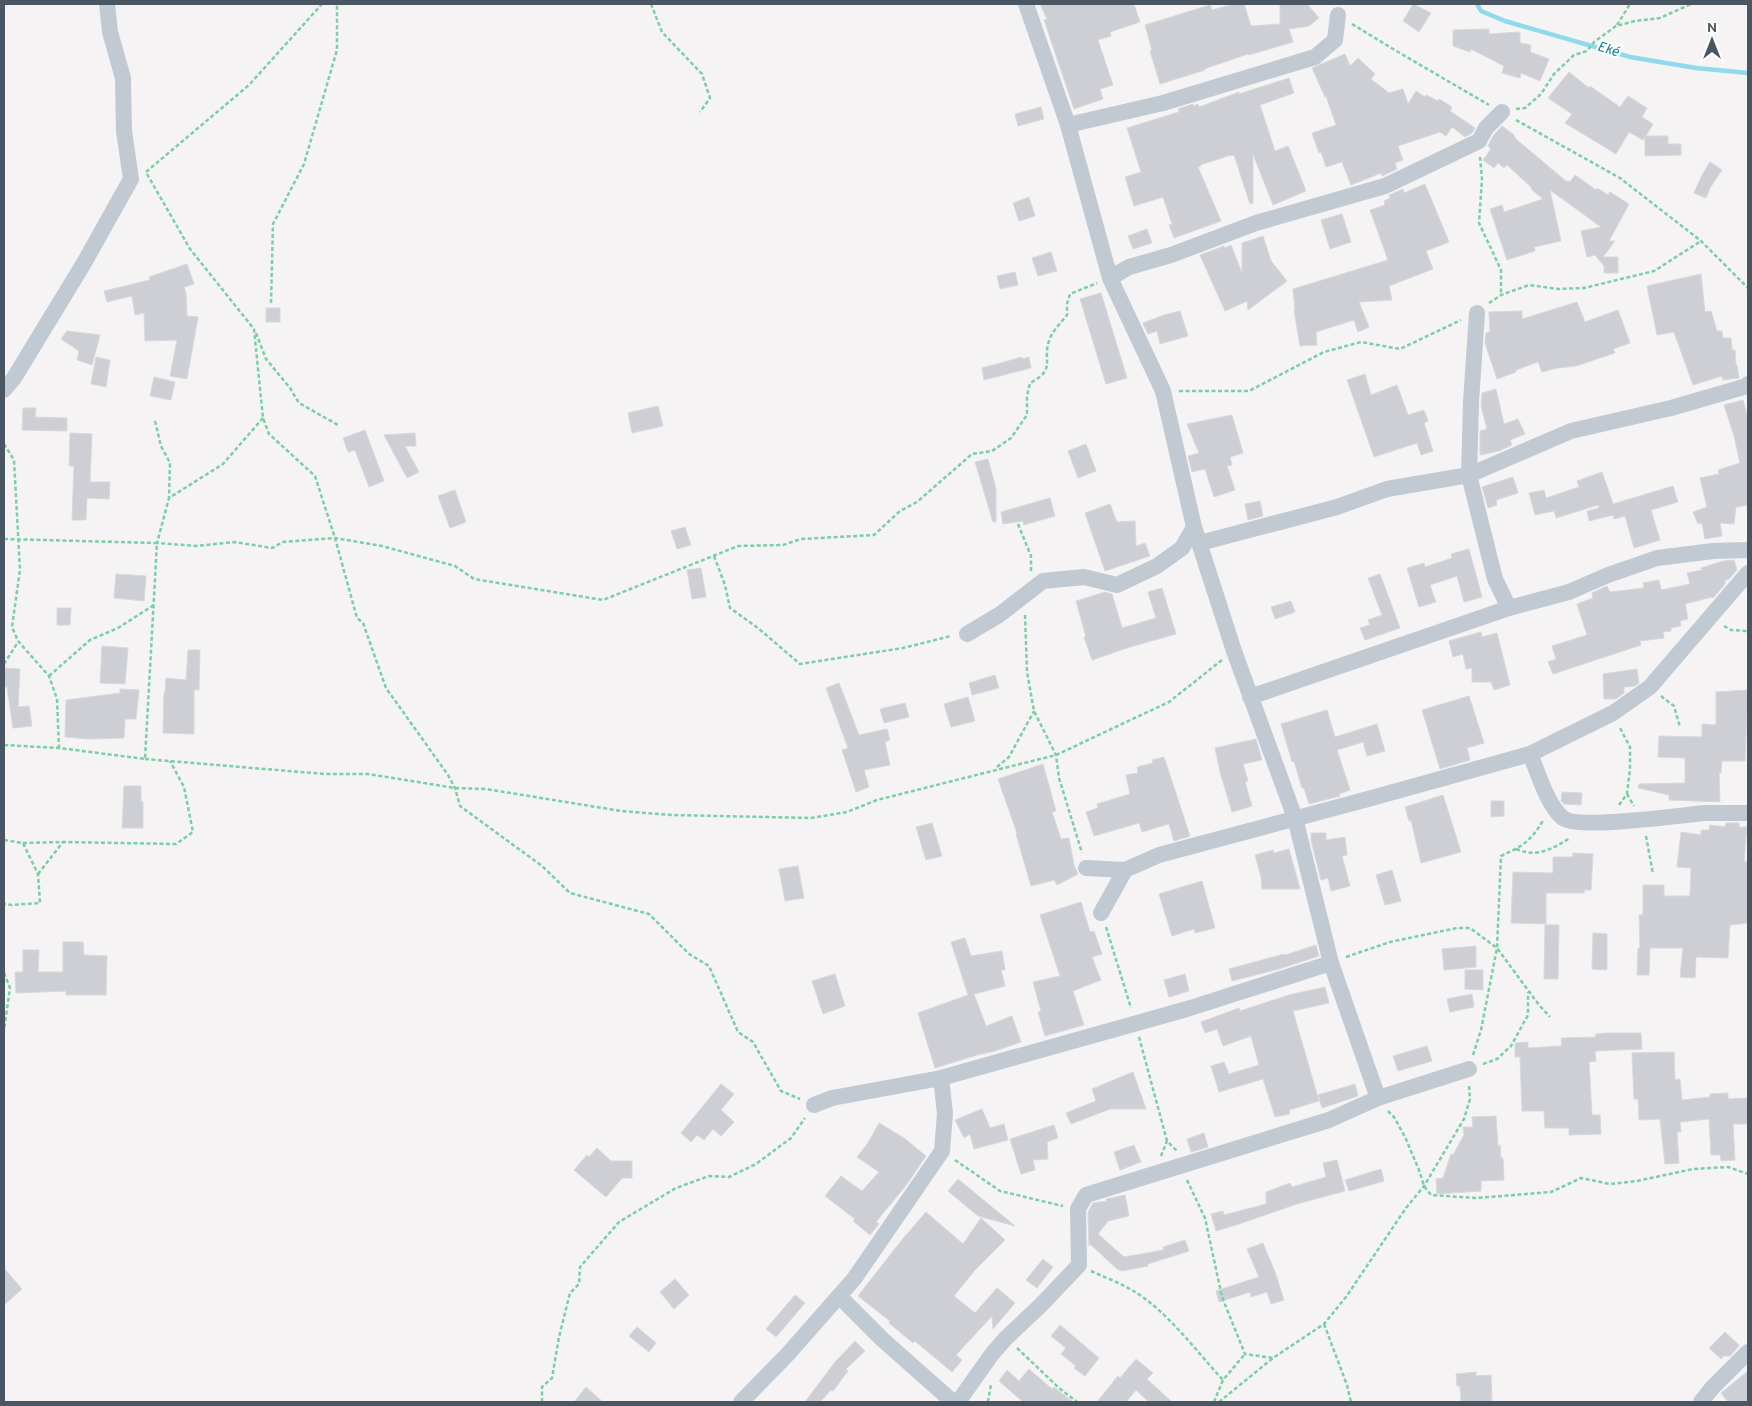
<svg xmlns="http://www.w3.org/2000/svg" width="1752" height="1406" viewBox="0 0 1752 1406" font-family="Overpass,sans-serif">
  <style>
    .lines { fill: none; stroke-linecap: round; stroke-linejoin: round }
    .stream { stroke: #90daee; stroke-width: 4.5 }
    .building { fill: #cdcfd5; stroke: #d7d9de }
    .path { stroke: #7ad0a6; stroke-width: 2.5; stroke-dasharray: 4 2.5; stroke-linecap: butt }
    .minor { stroke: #c1cad2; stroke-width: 16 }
    .labels { text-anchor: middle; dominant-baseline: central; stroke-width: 4.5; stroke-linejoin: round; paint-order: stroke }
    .water-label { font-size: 14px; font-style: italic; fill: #0c7c9b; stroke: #fff }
  </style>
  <rect width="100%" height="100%" fill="#f5f3f3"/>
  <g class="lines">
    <path class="stream" d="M1477 4 1481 11 1505 21 1630 57 1696 68 1748 73"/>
  </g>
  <g class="building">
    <path d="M1040 4H1134L1140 22 1110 32 1111 36 1098 40 1113 85 1100 89 1103 99 1074 109 1044 20 1047 19Z"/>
    <path d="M1234 4H1244L1251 26 1280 24V4H1307L1319 18 1309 26 1289 29 1293 42 1249 55 1248 54 1204 69 1205 70 1160 84 1150 51 1152 50 1145 25 1210 5 1212 10Z"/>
    <path d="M1413 4 1431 13 1419 32 1403 21Z"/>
    <path d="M1489 29V34L1520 32V43L1531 45 1530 52 1549 59 1540 81 1521 73 1520 78 1502 73 1504 66 1471 49 1470 52 1453 46V30Z"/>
    <path d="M1345 54 1350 66 1358 58 1375 74 1371 79 1389 93 1403 89 1408 104 1416 91 1425 97 1426 95 1438 101 1439 99 1452 107 1450 111 1475 128 1472 133 1465 137 1452 127 1446 136 1440 132 1398 146 1403 160 1395 163 1397 169 1382 176 1381 173 1351 185 1342 162 1326 167 1321 152 1319 153 1312 133 1336 125 1326 96 1325 97 1312 68Z"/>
    <path d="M1569 72 1589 88 1590 86 1620 107 1628 96 1647 108 1642 117 1653 124 1646 136H1668V144H1681V155L1645 156V137L1643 140 1629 132 1616 154 1565 123 1572 114 1548 98Z"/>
    <path d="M1289 78 1294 93 1260 105 1275 151 1288 146 1306 191 1273 205 1253 154V203L1250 204 1234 155 1231 156V155L1200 165 1201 166 1198 167 1221 221 1174 238 1169 225 1172 224 1163 197 1134 206 1125 177 1141 172 1127 128 1179 112 1178 109 1193 104 1194 106 1198 104 1199 107 1239 92V94Z"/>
    <path d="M1041 107 1044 119 1018 126 1015 114Z"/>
    <path d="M1502 126 1514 135V136L1516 139 1567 182 1568 181 1570 182 1575 175 1596 190 1597 188 1608 195 1610 192 1629 204 1609 241H1615L1603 257H1618V273H1604V266L1595 255 1587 257 1581 231 1601 227 1550 190 1561 241 1534 247 1535 251 1507 260 1490 209 1502 205 1504 212 1543 199 1531 189 1532 188 1507 165 1504 168 1498 163 1494 168 1483 160 1491 149 1488 146 1493 136Z"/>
    <path d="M1710 162 1722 170 1710 188 1706 198 1694 193 1702 175Z"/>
    <path d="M1425 184 1449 242 1426 251 1433 269 1389 286 1392 300 1359 302 1369 327 1358 332 1354 320 1316 332 1317 345 1300 346 1294 310H1295L1293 289 1388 260 1370 210 1385 205 1384 201 1390 198 1389 195 1403 189 1404 193Z"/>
    <path d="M1029 197 1035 216 1019 221 1013 203Z"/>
    <path d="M1342 214 1351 242 1330 249 1321 220Z"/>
    <path d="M1147 229 1152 243 1133 249 1128 236Z"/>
    <path d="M1263 236 1271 261 1287 281 1248 310 1247 301 1225 311 1200 255 1224 246 1225 248 1231 245 1242 273V243Z"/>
    <path d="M1051 252 1057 271 1038 276 1032 258Z"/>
    <path d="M187 264 194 284 184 287 186 293 187 316 198 317 187 379 170 376 177 340 145 341 144 313 135 315 132 296 107 302 104 291 150 280 149 277Z"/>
    <path d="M1015 272 1018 285 1000 289 997 276Z"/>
    <path d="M1701 274 1705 312 1711 311 1717 331H1722L1723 338H1731L1732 350H1735L1736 365H1737L1739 378 1723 380 1722 376 1693 385 1674 332 1657 335 1647 286Z"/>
    <path d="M1101 293 1127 378 1106 384 1080 299Z"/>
    <path d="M1577 302 1585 322 1618 310 1630 343 1613 349 1615 353 1576 366 1557 368 1542 372 1538 362 1516 370V372L1497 379 1485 343 1486 333 1490 332 1489 312 1522 311V319Z"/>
    <rect x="266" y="308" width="14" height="14"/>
    <path d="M1180 311 1188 336 1160 344 1157 331 1148 334 1143 323 1164 315Z"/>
    <path d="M67 331 100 335 92 365 77 360 79 351 61 339Z"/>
    <path d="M96 357 110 360 106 387 91 384Z"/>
    <path d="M1022 357 1023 359 1029 357 1031 368 984 380 982 368Z"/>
    <path d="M1365 374 1371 395 1397 385 1408 415 1424 410 1428 421 1424 423 1433 451 1421 455 1417 443 1374 457 1347 380Z"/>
    <path d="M154 377 175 382 171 400 150 396Z"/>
    <path d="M1496 389 1504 424 1518 419 1525 434 1510 440 1512 445 1499 451 1480 455V431L1487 429 1481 406 1482 393Z"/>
    <path d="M1743 400 1748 418V505L1736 507 1734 524 1720 523 1722 536 1705 539 1702 523 1698 524 1693 512 1707 507 1700 478 1719 474 1718 470 1740 463 1734 436 1724 405Z"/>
    <path d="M658 406 663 426 632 433 628 413Z"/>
    <path d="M23 408H36L35 417 67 418V431L22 430Z"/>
    <path d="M1232 415 1243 453 1230 457 1232 465 1227 466 1235 490 1214 497 1205 469 1192 472 1188 456 1199 453 1187 424Z"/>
    <path d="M365 430 384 481 369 487 355 450 348 452 343 438Z"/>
    <path d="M70 433 92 434 90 482H110L109 499 87 498 86 520H72L74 466H69Z"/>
    <path d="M415 433 416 446H405L419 472 407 478 384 435Z"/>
    <path d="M1086 444 1096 471 1078 478 1068 451Z"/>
    <path d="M988 459 996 489V522H993L975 462Z"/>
    <path d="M1602 472 1613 504 1673 486 1678 502 1651 510 1660 540 1634 548 1625 516 1614 519 1613 515 1589 521 1587 511 1599 508 1598 505 1556 518 1554 511 1535 515 1529 493 1544 490 1546 498 1579 487 1577 481Z"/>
    <path d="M1513 477 1518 493 1496 500 1497 505 1488 508 1482 487Z"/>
    <path d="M455 490 466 522 450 528 438 496Z"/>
    <path d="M1050 498 1055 516 1024 525 1023 521 1003 524 1001 512Z"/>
    <path d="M1260 501 1263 516 1248 520 1245 504Z"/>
    <path d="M1110 504 1117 522 1135 521 1136 546 1145 543 1150 556 1105 571 1085 513Z"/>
    <path d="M685 527 691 545 677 549 671 531Z"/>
    <path d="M1469 549 1482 597 1464 602 1457 576 1430 585 1436 602 1419 607 1407 568 1424 563 1425 567 1452 558 1451 554Z"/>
    <path d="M1734 560 1737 570 1729 579 1724 581 1726 583 1713 598 1712 597 1685 604 1688 619 1680 621 1681 626 1671 628V631L1663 632 1664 638 1640 641 1641 645 1553 674 1548 662 1556 659 1552 646 1587 635 1577 604 1593 598 1592 593 1607 586 1610 592 1644 588 1643 583 1659 580 1661 590 1690 584 1687 573 1702 570 1701 568 1723 561Z"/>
    <path d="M701 568 706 597 692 599 687 570Z"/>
    <path d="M116 574 146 576 144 601 114 598Z"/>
    <path d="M1380 574 1400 628 1365 640 1360 628 1370 625 1368 620 1382 615 1368 578Z"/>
    <path d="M1162 588 1176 634 1130 647 1092 660 1084 637H1086L1076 601 1105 592 1112 594 1122 628 1156 618 1148 592Z"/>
    <path d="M1291 601 1295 612 1275 619 1271 607Z"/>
    <path d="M57 608H71L70 625H57Z"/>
    <path d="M1481 632 1482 637 1497 633 1510 685 1494 690 1491 682H1472V668L1466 669 1463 654 1453 657 1449 641Z"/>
    <path d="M102 646 128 648 125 684 100 683Z"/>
    <path d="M188 650H200L199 690H194V734L163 733 164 693H165L166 678 186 680Z"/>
    <path d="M5 668 20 669 18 707 29 706 32 726 13 728 7 687H4Z"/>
    <path d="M1637 669 1639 683 1635 686 1624 687V693L1616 699H1604L1603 674Z"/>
    <path d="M995 675 999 688 972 695 969 683Z"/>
    <path d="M839 683 859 735 887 729 890 740 885 742 890 765 864 770 869 787 856 792 842 750 848 748 826 688Z"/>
    <path d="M120 689 139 690 136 719H125L124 738 89 739 65 737 66 700 120 693Z"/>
    <path d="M1748 690 1745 761H1722L1721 773H1719L1720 802 1669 800V795L1638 788 1639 784 1685 783V758L1658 757 1659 736 1702 737V724L1716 725V692Z"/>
    <path d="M1469 696 1484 743 1467 748 1470 760 1440 769 1422 710Z"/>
    <path d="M968 697 975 721 951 727 944 704Z"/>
    <path d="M905 703 909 717 884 723 880 709Z"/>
    <path d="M1327 710 1335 737 1377 724 1385 751 1367 756 1363 742 1337 750 1350 790 1339 794 1340 796 1309 804 1304 788H1302L1294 761 1292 762 1281 724Z"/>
    <path d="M1256 739 1262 760 1243 764 1248 781 1245 782 1252 806 1232 812 1220 772 1215 748Z"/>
    <path d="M1164 757 1190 836 1174 841 1169 824 1142 832 1139 823 1094 836 1086 812 1098 808 1097 804 1130 794 1126 775 1138 773 1137 767 1153 763 1152 760Z"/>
    <path d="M1043 764 1056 811 1052 812 1061 839 1069 838 1074 865 1078 874 1057 885 1054 880 1031 886 1016 834 1017 833 998 779Z"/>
    <path d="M124 786H141V802H143V828H122Z"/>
    <path d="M1562 792 1582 793 1581 805 1564 804 1561 801Z"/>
    <path d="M1443 795 1461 852 1421 863 1411 820 1409 821 1405 807Z"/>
    <path d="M1491 801H1504V816L1491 817Z"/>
    <path d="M932 823 942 856 926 860 916 827Z"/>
    <path d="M1726 823H1739V827H1747L1744 861 1748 862V923L1730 925 1728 958 1696 957 1695 978 1680 977 1683 948H1650L1649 975H1637L1638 948H1640L1639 915H1643V885H1664V896H1690L1691 868 1677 867 1681 832 1701 835V830H1709L1710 825 1725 827Z"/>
    <path d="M1311 833H1326V840L1345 837 1347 855 1342 856 1350 886 1331 891 1328 878 1321 880 1311 840Z"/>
    <path d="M1289 849 1300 889H1262L1261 877 1255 855 1273 850 1274 853Z"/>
    <path d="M1573 853 1593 854 1591 890H1585L1584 893H1546V924L1511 923 1513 872 1553 873V857H1573Z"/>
    <path d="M798 866 804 898 785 901 779 869Z"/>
    <path d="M1392 870 1401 901 1385 905 1376 875Z"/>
    <path d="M1202 881 1215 928 1195 933 1194 929 1172 936 1159 894Z"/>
    <path d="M1081 902 1090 932 1094 931 1102 954 1092 957 1101 980 1073 991 1084 1025 1045 1036 1038 1012 1041 1011 1033 982 1060 976 1040 915Z"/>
    <path d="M1545 925H1559L1558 979H1544Z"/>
    <path d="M1593 933 1607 934V970L1592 969Z"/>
    <path d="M965 938 971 956 1002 951 1005 970H1001L1005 986 974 994 986 1026 1012 1016 1021 1042 995 1051 977 1055 935 1068 918 1013 968 995 951 942Z"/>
    <path d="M63 942H83L84 955 107 956 106 995H66V991L16 993 15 972H23V950H39L38 972H63Z"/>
    <path d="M1316 945 1319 956 1279 969 1232 981 1229 969 1284 954 1285 955Z"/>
    <path d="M1476 946V967L1444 970 1442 949Z"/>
    <path d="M1465 970H1483V990L1465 989Z"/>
    <path d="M835 974 845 1006 823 1014 812 981Z"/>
    <path d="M1185 974 1189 991 1169 997 1164 980Z"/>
    <path d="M1325 987 1329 1003 1293 1011 1319 1101 1289 1110 1290 1114 1275 1117 1263 1079 1219 1092 1211 1066 1224 1062 1229 1074 1259 1065 1251 1036 1223 1046 1217 1029 1205 1033 1201 1022 1239 1008 1240 1011 1289 995Z"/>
    <path d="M1472 994 1474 1007 1450 1012 1447 999Z"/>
    <path d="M1608 1033H1641L1642 1049 1595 1051 1596 1061 1589 1062 1592 1115H1600L1601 1134 1569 1135V1128H1545L1544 1111H1522L1520 1057H1515V1043L1528 1042V1048L1562 1046 1561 1038 1596 1037 1595 1034Z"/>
    <path d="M1427 1046 1432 1061 1398 1071 1393 1056Z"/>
    <path d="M1674 1052 1675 1080 1680 1079 1682 1100 1710 1097V1094L1728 1093V1099L1748 1098V1124H1733L1735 1160 1721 1161 1720 1155H1711L1709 1119 1680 1122 1681 1132H1677L1679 1163 1665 1164 1660 1119 1639 1120 1638 1099H1634L1632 1053Z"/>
    <path d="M1133 1072 1146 1109H1110L1071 1124 1066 1113 1096 1101 1092 1089Z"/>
    <path d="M721 1084 734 1094 721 1110 734 1122 721 1136 713 1129 704 1140 697 1135 691 1142 681 1133Z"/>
    <path d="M1355 1084 1358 1096 1322 1108 1318 1095Z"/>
    <path d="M982 1109 990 1128 1004 1124 1008 1140 974 1149 970 1134 964 1138 955 1120Z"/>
    <path d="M1496 1116 1498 1146 1500 1145 1501 1158H1503L1504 1180 1481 1181V1191L1437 1194 1436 1179 1443 1178 1451 1154 1453 1155 1464 1135 1463 1127H1473L1472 1117Z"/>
    <path d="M879 1123 904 1138 926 1156 907 1184 876 1222 879 1224 870 1235 853 1221 855 1219 825 1196 841 1176 862 1191 879 1172 857 1157 868 1143Z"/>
    <path d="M1054 1125 1058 1138 1047 1142 1048 1159 1033 1160 1035 1170 1021 1174 1010 1139Z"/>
    <path d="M1204 1133 1208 1147 1191 1152 1187 1139Z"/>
    <path d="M1134 1145 1141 1162 1120 1170 1114 1152Z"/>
    <path d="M597 1148 611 1161H632V1178H622L606 1197 574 1170 587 1155 589 1157Z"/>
    <path d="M1337 1160 1345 1191 1297 1204 1239 1224 1216 1231 1211 1214 1223 1211 1224 1215 1266 1204V1192L1290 1183 1292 1187 1326 1177 1323 1163Z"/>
    <path d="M1381 1169 1384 1181 1349 1191 1345 1180Z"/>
    <path d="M958 1179 1015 1226 978 1216 948 1191Z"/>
    <path d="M1125 1195 1129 1216 1108 1221 1098 1234 1124 1257 1164 1250 1163 1247 1185 1240 1189 1251 1148 1264V1266L1122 1271 1117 1269 1090 1244 1089 1246 1088 1212 1093 1203 1107 1201 1106 1199Z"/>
    <path d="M926 1212 963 1244 981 1218 1005 1240 975 1270 954 1296 975 1313 997 1288 1015 1303 993 1329 992 1316 956 1355 962 1360 952 1372 915 1341 913 1343 889 1323 890 1321 858 1296 901 1241Z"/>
    <path d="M1263 1243 1275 1272 1284 1300 1271 1304 1267 1292 1251 1297 1250 1292 1219 1302 1216 1291 1259 1277 1247 1249Z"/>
    <path d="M1043 1259 1053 1267 1037 1288 1026 1280Z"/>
    <path d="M4 1268 22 1289 4 1305Z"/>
    <path d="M675 1279 689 1295 674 1309 660 1292Z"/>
    <path d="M795 1295 805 1303 776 1337 766 1329Z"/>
    <path d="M1060 1325 1099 1358 1085 1376 1074 1368 1076 1366 1061 1354 1066 1348 1051 1336Z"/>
    <path d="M637 1327 656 1343 649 1352 629 1336Z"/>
    <path d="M1725 1332 1739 1345 1738 1347 1730 1356H1723L1721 1359 1709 1348Z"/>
    <path d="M855 1341 865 1351 846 1369 848 1371 833 1391 831 1390 820 1402H805L835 1362Z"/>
    <path d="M1136 1359 1153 1373 1147 1379 1172 1402H1149L1136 1390 1126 1402H1097L1118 1376 1120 1378Z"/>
    <path d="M1029 1369 1052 1389 1054 1387 1073 1402H1023L999 1381 1007 1370 1019 1381Z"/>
    <path d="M1748 1371V1402H1728L1721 1393Z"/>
    <path d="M1476 1372V1376L1491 1375 1492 1402H1461L1460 1386H1457L1456 1374Z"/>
    <path d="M586 1387 603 1402H574Z"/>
  </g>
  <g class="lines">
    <g class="path">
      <path d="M651 4 662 32 702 74 710 98 700 112"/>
      <path d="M1352 24 1393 49 1489 105"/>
      <path d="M1617 25 1630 4"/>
      <path d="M1516 109 1525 108 1541 94 1554 74 1574 55 1587 51 1594 42 1616 26 1635 21 1660 18 1691 4"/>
      <path d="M1516 120 1620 178 1701 241 1748 288"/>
      <path d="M1480 157 1482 179 1479 223 1501 270V295"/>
      <path d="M146 172 249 85 322 4"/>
      <path d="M147 174 190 249 254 329 263 418 269 434 315 476 335 538 357 618 363 623 386 688 448 775 455 788 460 806 542 866 570 893 649 914 689 954 709 966 738 1032 753 1042 781 1091 800 1099"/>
      <path d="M271 303 273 224 304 164 337 50V4"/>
      <path d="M1489 303 1501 295 1529 285 1558 289 1584 288 1654 271 1701 241"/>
      <path d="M256 333 266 359 290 388 299 403 338 425"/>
      <path d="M1179 391H1249L1324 352 1361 342 1400 349 1461 320"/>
      <path d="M263 418 223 464 169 498 157 543 196 546 235 542 272 548 283 542 335 538 382 546 455 566 474 579 603 600 738 546 783 545 801 539 874 535 900 511 917 502 972 454 992 451 1011 438 1027 415V396L1030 383C1057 369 1042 360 1049 341 1052 331 1061 323 1067 315V304L1070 294 1097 283"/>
      <path d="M155 421 161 446 170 463 169 498"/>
      <path d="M4 444 14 460 20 570 12 627 18 641 49 676 57 699 59 748"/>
      <path d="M1018 524 1031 556V571"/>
      <path d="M4 539 157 543 145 759 59 748 4 745"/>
      <path d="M714 556 725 585 730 608 758 628 800 664 903 648 951 636"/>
      <path d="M1025 615 1027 672 1034 711 1056 755 1059 778 1082 853"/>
      <path d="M1724 626 1731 630 1748 631"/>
      <path d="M4 664 18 642"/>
      <path d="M49 676 90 640 118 628 154 605"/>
      <path d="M1661 696 1674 706 1680 727"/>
      <path d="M145 759 325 774H368L455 788 486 789 621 811 672 815 811 818 847 812 877 800 1056 755 1169 702 1222 660"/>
      <path d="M997 767 1009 757 1034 711"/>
      <path d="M1627 794 1634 806"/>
      <path d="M1619 805 1627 794 1630 769V747L1619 726"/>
      <path d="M1646 836 1653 874"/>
      <path d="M4 840 23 843 38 874 40 903 12 905 4 904"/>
      <path d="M23 843 63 842 176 844 193 832 184 787 170 761"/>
      <path d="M1516 849C1538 858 1552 849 1570 838"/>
      <path d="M38 874 63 842"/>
      <path d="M1106 927 1131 1008"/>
      <path d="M1346 957 1390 942 1457 928H1470L1497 948 1539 1005 1550 1017"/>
      <path d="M4 973 10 988 4 1030"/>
      <path d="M1139 1037 1167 1141 1177 1151"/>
      <path d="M1473 1055 1481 1030 1497 948 1501 856C1523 846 1531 841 1544 819"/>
      <path d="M1483 1064 1497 1059 1511 1046 1528 1015V992"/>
      <path d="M1388 1111 1394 1117 1405 1137 1419 1170 1424 1186 1431 1195 1476 1198 1551 1192 1581 1178 1610 1184 1637 1181 1693 1169 1728 1167 1748 1174"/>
      <path d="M1161 1156 1167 1141"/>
      <path d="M955 1160 1000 1191 1063 1206"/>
      <path d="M1187 1180 1205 1218 1222 1297 1245 1354 1273 1358"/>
      <path d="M1091 1271C1104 1277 1118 1282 1130 1289 1165 1308 1196 1351 1223 1380"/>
      <path d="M1324 1324 1347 1385 1351 1402"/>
      <path d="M1017 1348 1059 1388 1077 1402"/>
      <path d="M542 1402V1387L552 1378 559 1337 570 1293 579 1284 580 1267 619 1222 676 1188 709 1176 729 1177 756 1164 791 1138 805 1118"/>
      <path d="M988 1402 991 1384"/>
      <path d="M1214 1402 1223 1380 1245 1354"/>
      <path d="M1219 1402 1273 1358 1324 1324 1346 1297 1406 1208 1424 1186 1464 1119 1470 1099 1469 1085"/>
    </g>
    <g class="minor">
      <path d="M1026 4 1068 125 1110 278 1163 391 1194 527 1234 651 1295 818 1331 963 1378 1098 1469 1069"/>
      <path d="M1068 125 1163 103 1315 57 1335 40 1338 15"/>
      <path d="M1110 278 1129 267 1171 255 1256 223 1385 186 1479 141 1486 128 1502 112"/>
      <path d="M1477 313 1471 402 1469 475 1495 579 1509 608"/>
      <path d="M4 390 14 378 84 263 131 179 124 131 123 78 110 32 107 4"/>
      <path d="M1200 543 1337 507 1387 489 1469 475 1571 431 1671 408 1747 386 1748 384"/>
      <path d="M967 634 999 615 1043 581 1084 577 1117 585 1157 566 1182 548 1194 527"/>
      <path d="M1250 697 1509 608 1569 592 1608 575 1657 558 1713 551 1748 550"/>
      <path d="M1530 754C1538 772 1547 805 1563 818 1578 830 1681 815 1706 813 1720 813 1734 813 1748 813"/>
      <path d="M1086 868 1125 870"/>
      <path d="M1101 913 1125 870 1159 855 1368 799 1530 754 1613 713 1650 687 1748 573"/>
      <path d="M814 1105 832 1098 941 1078 1187 1009 1331 963"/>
      <path d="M839 1296 883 1340 953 1402"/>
      <path d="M741 1402 787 1355 854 1279 942 1151 945 1113 941 1078"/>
      <path d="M958 1402 992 1354 1006 1338 1041 1305 1079 1265 1078 1209 1086 1195 1329 1120 1378 1098"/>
      <path d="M1701 1402 1712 1388 1748 1352"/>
    </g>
  </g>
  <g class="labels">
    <g class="water-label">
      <text transform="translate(1608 50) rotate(16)">Eké</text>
    </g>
  </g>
  <rect width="1752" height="1406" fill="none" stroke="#4a5661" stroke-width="10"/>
  <g transform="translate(1712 40)" stroke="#ffffff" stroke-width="4" paint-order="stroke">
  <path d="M0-4L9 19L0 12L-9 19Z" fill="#4a5661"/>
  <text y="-8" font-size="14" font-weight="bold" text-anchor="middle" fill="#4a5661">N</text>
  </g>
</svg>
